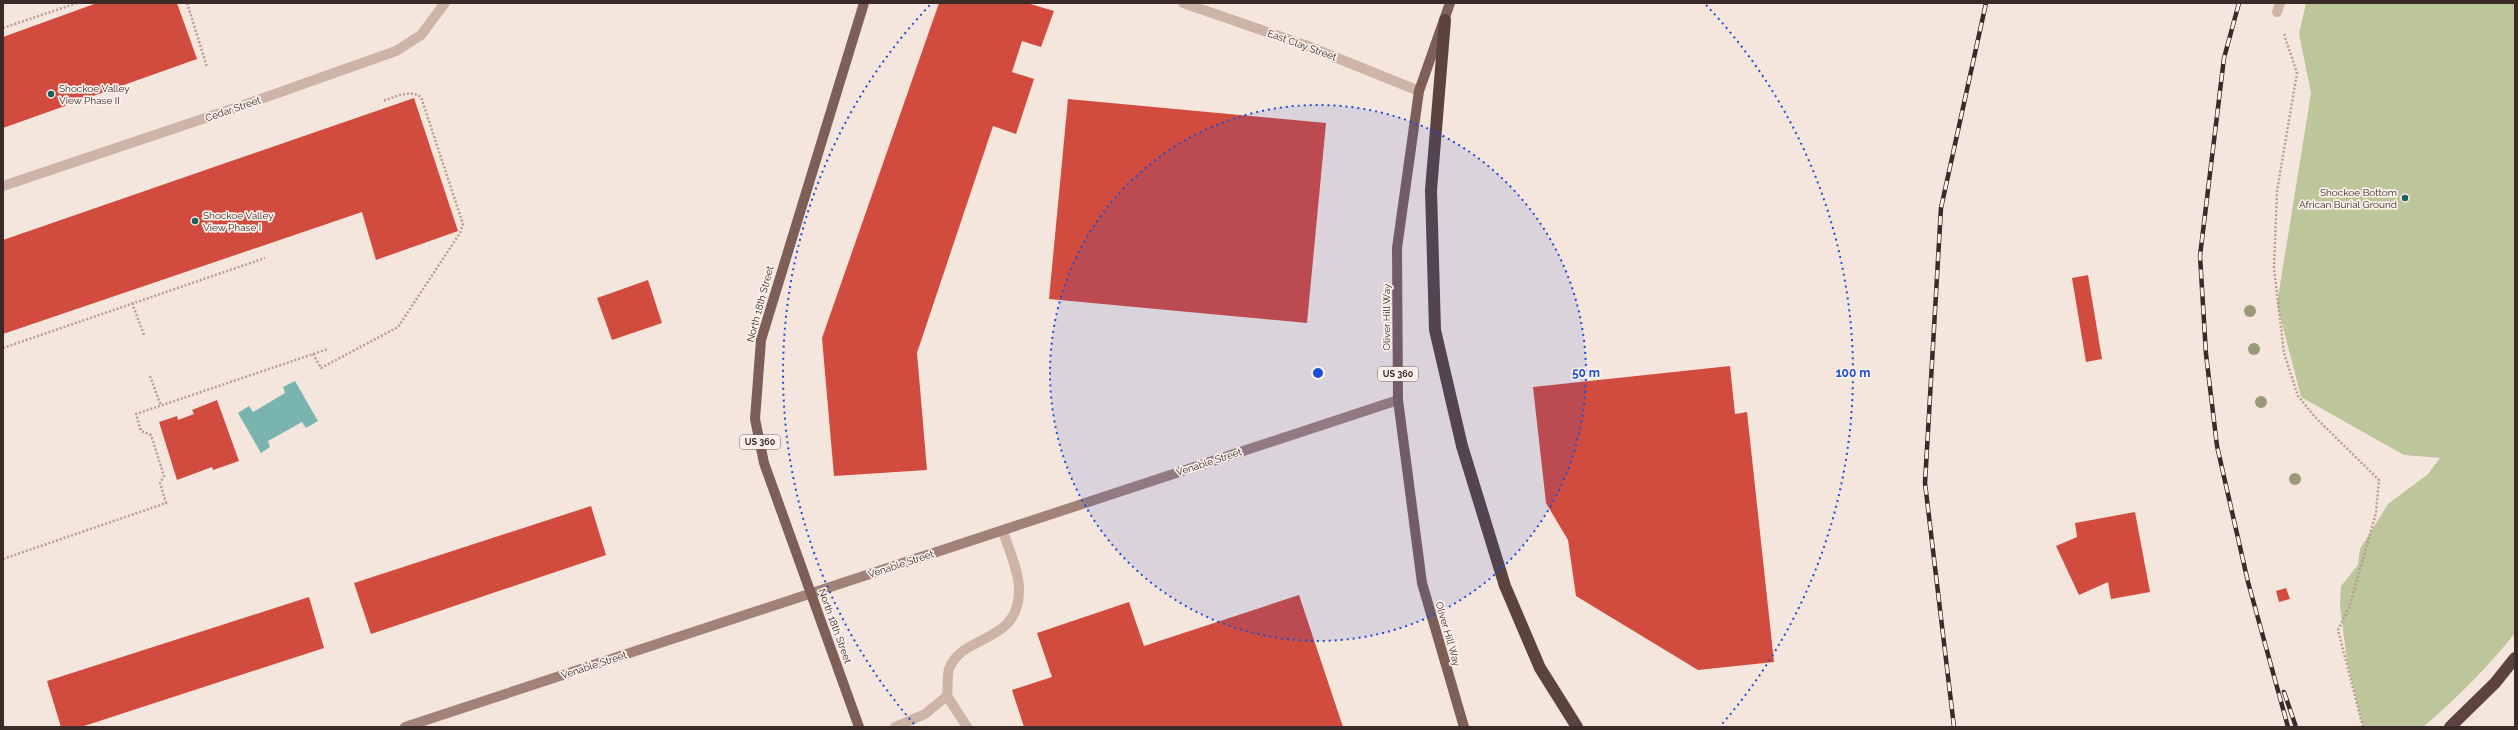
<svg xmlns="http://www.w3.org/2000/svg" width="2518" height="730" viewBox="0 0 2518 730" font-family="Raleway,sans-serif">
  <style>
    .green { fill: #bdc59b }
    .water { fill: #79b5ae }
    .building { fill: #d14c3e }
    .lines { fill: none; stroke-linecap: round; stroke-linejoin: round }
    .path { stroke: #ba9d91; stroke-width: 2.5; stroke-dasharray: 2 2; stroke-linecap: butt }
    .service { stroke: #ceb3a7; stroke-width: 10 }
    .minor { stroke: #ceb3a7; stroke-width: 10 }
    .secondary { stroke: #a28178; stroke-width: 10 }
    .primary { stroke: #7d5f58; stroke-width: 10 }
    .motorway { stroke: #5c433e; stroke-width: 12 }
    .rail-casing { stroke: #3a2b28; stroke-width: 4.5 }
    .rail { stroke: #fbf1ea; stroke-width: 3; stroke-dasharray: 9; stroke-linecap: butt }
    .tree { fill: #9a9a7a }
    .ring { fill: none; stroke: #1d4ed8; stroke-width: 2; stroke-dasharray: 2 4 }
    .poi-dot { fill: #19605a; stroke: #fbf1ea; stroke-width: 1.5 }
    .labels { text-anchor: middle; dominant-baseline: central; stroke-width: 3.5; stroke-linejoin: round; paint-order: stroke }
    .shield { fill: #fbf1ea; stroke: #746662; stroke-width: 1 }
    .shield-label { font-size: 9px; font-weight: bold; fill: #3a2b28 }
    .street-label { font-size: 10px; fill: #3a2b28; stroke: #fbf1ea }
    .poi-label { font-size: 10px; fill: #3a2b28; stroke: #fbf1ea; text-anchor: start }
    .centre { fill: #1d4ed8; stroke: #fbf1ea; stroke-width: 2 }
    .ring-label { font-size: 12px; text-anchor: middle; font-weight: bold; fill: #1d4ed8; stroke: #fbf1ea; stroke-width: 3.5; stroke-linejoin: round; paint-order: stroke }
  </style>
  <rect width="100%" height="100%" fill="#f5e6dd"/>
  <path class="green" d="M2306 3H2515V633C2487 668 2457 698 2423 727H2363L2347 661 2340 606 2341 586 2358 565 2360 549 2388 504 2428 474 2440 458 2404 455 2301 397 2277 304 2311 93 2299 34Z"/>
  <path class="water" d="M295 381 318 421 306 428 302 422 268 441 270 447 261 453 238 413 249 406 253 412 285 393 283 387Z"/>
  <g class="building">
    <path d="M97 3H177L197 59 3 128V37Z"/>
    <path d="M939 3H1027L1054 11 1041 47 1022 41 1012 72 1034 79 1016 134 993 126 917 353 927 470 834 476 822 338Z"/>
    <path d="M414 98 458 231 376 260 362 212 3 334V240Z"/>
    <path d="M1068 99 1326 123 1307 323 1049 299Z"/>
    <path d="M2088 275 2102 359 2086 362 2072 278Z"/>
    <path d="M648 280 662 323 612 340 597 298Z"/>
    <path d="M1730 366 1735 414 1747 412 1774 662 1698 670 1576 596 1568 540 1546 503 1533 387Z"/>
    <path d="M217 400 239 461 213 470 212 467 177 480 159 422 177 416 178 420 194 414 192 410Z"/>
    <path d="M591 506 606 555 371 634 354 583Z"/>
    <path d="M2135 512 2150 592 2111 599 2108 582 2079 595 2056 546 2077 537 2075 523Z"/>
    <path d="M2286 588 2290 599 2279 602 2276 591Z"/>
    <path d="M1299 595 1343 727H1024L1012 690 1052 677 1037 633 1129 602 1144 646Z"/>
    <path d="M309 597 324 648 81 727H61L47 681Z"/>
  </g>
  <g class="lines">
    <g class="path">
      <path d="M187 3 207 67"/>
      <path d="M3 28 77 3"/>
      <path d="M2284 34 2297 73 2277 191 2274 268 2284 353 2298 396 2315 417 2379 480 2376 513 2349 608 2338 630 2363 727"/>
      <path d="M132 303 144 335"/>
      <path d="M3 348 265 258"/>
      <path d="M313 354 321 368 398 327 460 233 463 224 421 97C409 89 395 97 383 101"/>
      <path d="M150 376 161 406"/>
      <path d="M3 559 166 503 160 483 164 476 151 435 141 431 136 414 328 349"/>
    </g>
    <g class="service">
      <path d="M2277 12 2280 3"/>
      <path d="M947 696 967 727"/>
      <path d="M895 727 925 714 947 696C948 688 947 676 949 669 962 633 1020 645 1019 589 1019 571 1008 548 1003 531"/>
    </g>
    <g class="minor">
      <path d="M1183 3 1305 45 1419 91"/>
      <path d="M3 186 241 106 396 51 421 35 445 3"/>
    </g>
    <path class="secondary" d="M405 727 1398 400"/>
    <g class="primary">
      <path d="M1450 3 1419 91 1397 248 1398 400 1422 583 1464 727"/>
      <path d="M859 727 764 463 755 419 761 340 864 3"/>
    </g>
    <g class="motorway">
      <path d="M1445 20 1431 190 1435 330 1462 446 1505 586 1540 668 1577 727"/>
      <path d="M2450 727 2495 683 2515 658"/>
    </g>
    <g class="rail-casing">
      <g id="rail">
        <path d="M2239 3 2224 58 2200 256 2206 354 2217 446 2248 582 2288 727"/>
        <path d="M2284 692 2296 727"/>
        <path d="M1954 727 1925 483 1941 208 1986 3"/>
      </g>
    </g>
    <use href="#rail" class="rail"/>
  </g>
  <g class="tree">
    <circle cx="2250" cy="311" r="6"/>
    <circle cx="2254" cy="349" r="6"/>
    <circle cx="2261" cy="402" r="6"/>
    <circle cx="2295" cy="479" r="6"/>
  </g>
  <circle cx="1318" cy="373" r="268" fill="#1d4ed8" fill-opacity=".12"/>
  <g class="ring">
    <circle cx="1318" cy="373" r="268"/>
    <path d="M914 724A535 535 0 0 1 930 5M1706 5A535 535 0 0 1 1722 724"/>
  </g>
  <g class="poi-dot">
    <circle cx="51" cy="94" r="4"/>
    <circle cx="2405" cy="198" r="4"/>
    <circle cx="195" cy="221" r="4"/>
  </g>
  <g class="labels">
    <g class="shield">
      <rect x="1378" y="367" width="40" height="14" rx="3"/>
      <rect x="740" y="435" width="40" height="14" rx="3"/>
    </g>
    <g class="shield-label">
      <text x="1398" y="374">US 360</text>
      <text x="760" y="442">US 360</text>
    </g>
    <g class="street-label">
      <text transform="translate(1302 45) rotate(20)">East Clay Street</text>
      <text transform="translate(233 109) rotate(-19)">Cedar Street</text>
      <text transform="translate(760 304) rotate(-75)">North 18th Street</text>
      <text transform="translate(1386 317) rotate(-90)">Oliver Hill Way</text>
      <text transform="translate(1209 462) rotate(-18)">Venable Street</text>
      <text transform="translate(901 564) rotate(-18)">Venable Street</text>
      <text transform="translate(835 626) rotate(70)">North 18th Street</text>
      <text transform="translate(1448 634) rotate(74)">Oliver Hill Way</text>
      <text transform="translate(594 665) rotate(-18)">Venable Street</text>
    </g>
    <g class="poi-label">
      <text x="59" y="88">Shockoe Valley<tspan x="59" dy="12">View Phase II</tspan></text>
      <text x="2397" y="192" text-anchor="end">Shockoe Bottom<tspan x="2397" dy="12">African Burial Ground</tspan></text>
      <text x="203" y="215">Shockoe Valley<tspan x="203" dy="12">View Phase I</tspan></text>
    </g>
  </g>
  <circle cx="1318" cy="373" r="6" class="centre"/>
  <g class="ring-label">
    <text x="1586" y="377">50 m</text>
    <text x="1853" y="377">100 m</text>
  </g>
  <rect width="2518" height="730" fill="none" stroke="#3a2b28" stroke-width="8"/>
</svg>
